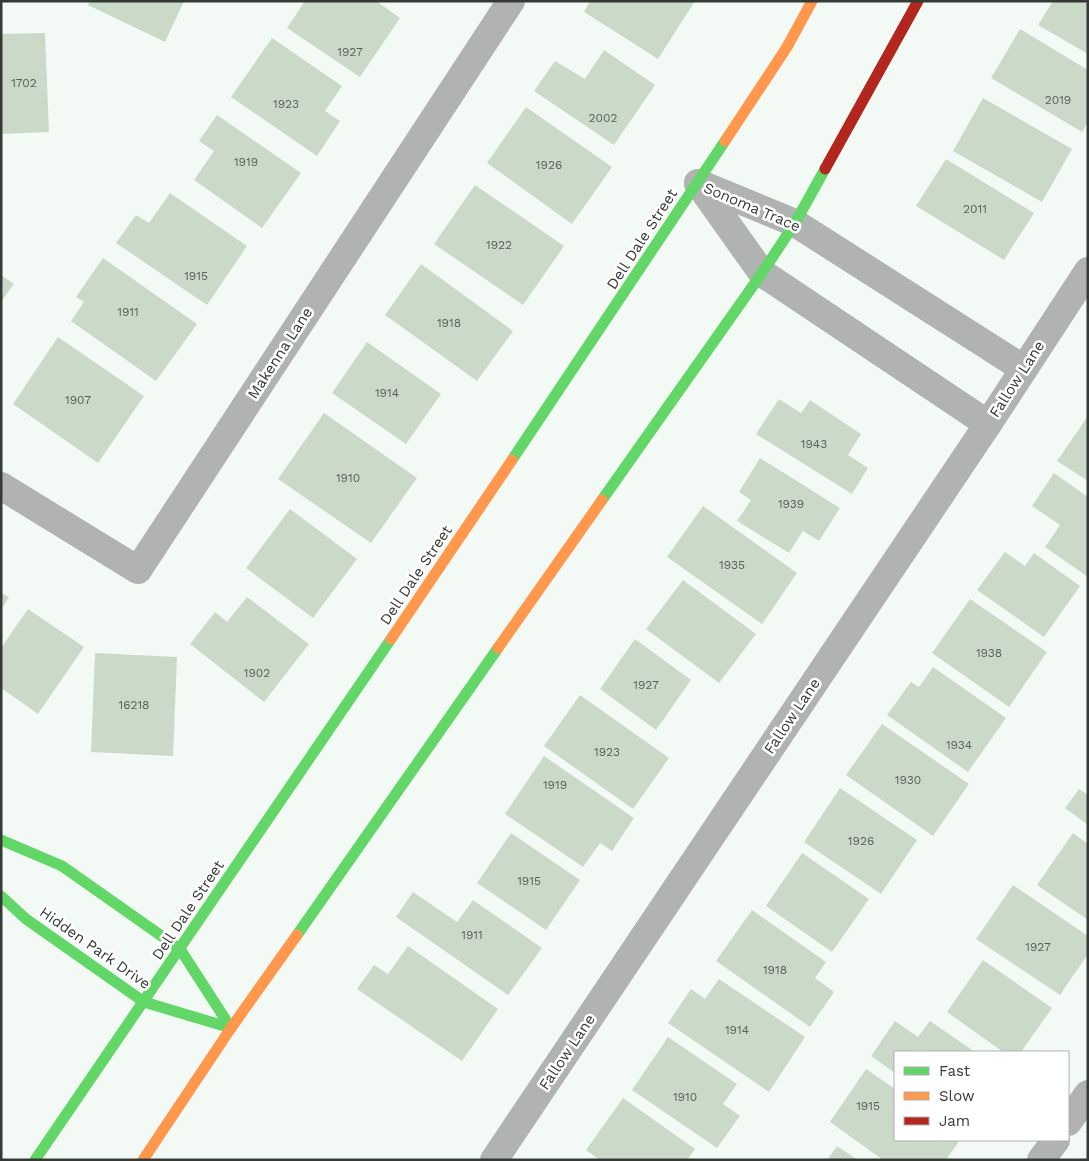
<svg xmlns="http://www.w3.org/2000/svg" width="1089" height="1161" viewBox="0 0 1089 1161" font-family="'Work Sans',sans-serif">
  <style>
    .building { fill: #cbdac8 }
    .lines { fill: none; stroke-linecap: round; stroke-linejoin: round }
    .street { stroke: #b0b3b2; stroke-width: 28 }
    .fast { stroke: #63d668; stroke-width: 11 }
    .slow { stroke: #ff974d; stroke-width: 11 }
    .jam { stroke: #b3261e; stroke-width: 11 }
    .labels { text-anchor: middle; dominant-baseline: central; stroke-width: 5; stroke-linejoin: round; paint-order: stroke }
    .number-label { font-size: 12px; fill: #5a625a }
    .street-label { font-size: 15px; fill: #353a36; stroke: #fff }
  </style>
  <rect width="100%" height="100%" fill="#f3faf6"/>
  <g class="building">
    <path d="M90 1H184L165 42 88 5Z"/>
    <path d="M305 1H376L400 18 360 77 287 28Z"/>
    <path d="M590 1H695L658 59 584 12Z"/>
    <path d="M1053 1H1088V54L1038 25Z"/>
    <path d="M1020 29 1088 70V122L1082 132 991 78Z"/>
    <path d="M45 33 49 132 1 134V34Z"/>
    <path d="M272 38 342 86 325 111 340 121 317 156 231 97Z"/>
    <path d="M604 50 655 85 614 145 534 91 555 61 585 79Z"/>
    <path d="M983 98 1072 149 1042 202 953 151Z"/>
    <path d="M526 107 612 167 572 224 487 163Z"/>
    <path d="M217 115 301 173 262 228 194 180 214 151 199 141Z"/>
    <path d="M946 159 1034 213 1004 260 916 206Z"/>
    <path d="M475 185 564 246 523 305 434 244Z"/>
    <path d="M170 193 247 246 207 305 116 243 136 215 149 223Z"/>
    <path d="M103 258 197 324 156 381 71 321 84 302 76 297Z"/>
    <path d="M421 264 513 331 477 381 385 315Z"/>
    <path d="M1 275 14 284 1 302Z"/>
    <path d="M58 337 144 396 98 463 13 404Z"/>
    <path d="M367 342 441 394 406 444 332 393Z"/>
    <path d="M779 399 801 413 810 400 861 434 848 455 868 468 852 494 756 434Z"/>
    <path d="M324 413 417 478 371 543 278 479Z"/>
    <path d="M1088 416V481L1057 461Z"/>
    <path d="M760 458 840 508 819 541 803 531 789 553 737 521 751 500 739 492Z"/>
    <path d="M1054 473 1088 497V577L1045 547 1060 525 1032 506Z"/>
    <path d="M703 506 797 573 762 624 667 557Z"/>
    <path d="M290 509 357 559 313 618 246 568Z"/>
    <path d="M1005 552 1025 566 1034 553 1080 586 1044 637 977 590Z"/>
    <path d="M683 580 756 634 719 683 646 629Z"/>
    <path d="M1 593 9 597 1 610Z"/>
    <path d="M247 597 309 644 264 702 190 644 215 612 227 622Z"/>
    <path d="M970 599 1047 652 1009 707 932 653Z"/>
    <path d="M28 609 84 647 38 714 1 688V648Z"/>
    <path d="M635 639 691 680 656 730 600 689Z"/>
    <path d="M95 653 177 657 173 756 91 752Z"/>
    <path d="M933 667 1006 718 968 772 887 715 911 682 919 687Z"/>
    <path d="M580 695 669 758 633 809 544 746Z"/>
    <path d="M882 724 969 784 933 836 846 775Z"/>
    <path d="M544 756 634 818 612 851 600 843 583 867 505 814Z"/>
    <path d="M840 788 917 840 881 894 804 842Z"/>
    <path d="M1079 789 1088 795V825L1065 808Z"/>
    <path d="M511 833 580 880 546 930 477 883Z"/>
    <path d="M1073 833 1088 844V920L1037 885Z"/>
    <path d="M802 853 869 899 832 952 766 906Z"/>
    <path d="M1013 885 1088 936V954L1060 995 976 939Z"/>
    <path d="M413 892 457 922 473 900 542 948 508 995 396 917Z"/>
    <path d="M752 910 826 962 815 978 834 992 810 1027 716 961Z"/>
    <path d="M408 946 498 1009 462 1061 357 989 374 965 388 974Z"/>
    <path d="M983 960 1052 1008 1021 1052H1003L947 1012Z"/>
    <path d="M719 979 805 1037 769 1092 668 1023 691 989 705 999Z"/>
    <path d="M895 1021 918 1037 930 1021 975 1052H895V1073L871 1056Z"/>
    <path d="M668 1037 737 1084 723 1104 740 1116 717 1148 632 1090Z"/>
    <path d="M866 1069 895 1089V1140H960L946 1160H883L830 1122Z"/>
    <path d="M623 1098 695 1149 687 1160H600L586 1150Z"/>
    <path d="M837 1146 858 1160H827Z"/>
  </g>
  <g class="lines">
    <g class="street">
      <path d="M698 183 762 273 988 424"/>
      <path d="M698 183 795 223 1024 369"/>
      <path d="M1 486 138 570 511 1"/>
      <path d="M1068 1122 1088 1094"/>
      <path d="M494 1160 988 424 1088 271"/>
      <path d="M1041 1160 1056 1140"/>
    </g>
    <g class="fast">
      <path d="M512 460 725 141"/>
      <path d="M602 500 762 273 795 223 825 169"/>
      <path d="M1 840 62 866 180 949 231 1028"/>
      <path d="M1 896 26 919 144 1002 231 1028"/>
      <path d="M297 935 498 648"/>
      <path d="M35 1160 391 639"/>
    </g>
    <g class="slow">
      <path d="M725 141 787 47 812 1"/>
      <path d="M391 639 512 460"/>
      <path d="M498 648 602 500"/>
      <path d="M143 1160 231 1028 297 935"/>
    </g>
    <path class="jam" d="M825 169 918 1"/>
  </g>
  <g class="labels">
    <g class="number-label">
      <text x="350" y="52">1927</text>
      <text x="24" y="83">1702</text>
      <text x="1058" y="100">2019</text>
      <text x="286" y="104">1923</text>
      <text x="603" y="118">2002</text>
      <text x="246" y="162">1919</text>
      <text x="549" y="165">1926</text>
      <text x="975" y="209">2011</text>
      <text x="499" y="245">1922</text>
      <text x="196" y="276">1915</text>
      <text x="128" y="312">1911</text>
      <text x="449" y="323">1918</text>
      <text x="387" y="393">1914</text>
      <text x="78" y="400">1907</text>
      <text x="814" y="444">1943</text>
      <text x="348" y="478">1910</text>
      <text x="791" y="504">1939</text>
      <text x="732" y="565">1935</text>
      <text x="989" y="653">1938</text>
      <text x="257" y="673">1902</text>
      <text x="646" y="685">1927</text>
      <text x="134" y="705">16218</text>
      <text x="959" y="745">1934</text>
      <text x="607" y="752">1923</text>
      <text x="908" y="780">1930</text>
      <text x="555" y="785">1919</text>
      <text x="861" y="841">1926</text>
      <text x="529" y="881">1915</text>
      <text x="472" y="935">1911</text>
      <text x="1038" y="947">1927</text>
      <text x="775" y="970">1918</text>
      <text x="737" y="1030">1914</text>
      <text x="685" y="1097">1910</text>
      <text x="868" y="1106">1915</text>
    </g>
    <g class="street-label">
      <text transform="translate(752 207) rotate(23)">Sonoma Trace</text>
      <text transform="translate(642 239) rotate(-57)">Dell Dale Street</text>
      <text transform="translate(280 353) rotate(-57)">Makenna Lane</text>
      <text transform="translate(1017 379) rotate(-57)">Fallow Lane</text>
      <text transform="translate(416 575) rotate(-56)">Dell Dale Street</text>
      <text transform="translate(792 716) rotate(-56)">Fallow Lane</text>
      <text transform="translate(188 910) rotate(-56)">Dell Dale Street</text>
      <text transform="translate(95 948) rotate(35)">Hidden Park Drive</text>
      <text transform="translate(567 1052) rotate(-56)">Fallow Lane</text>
    </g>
  </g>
  <rect width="1089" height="1161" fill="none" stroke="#353a36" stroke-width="5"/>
  <rect x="894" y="1051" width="175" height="90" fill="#ffffff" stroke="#aeb0af"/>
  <rect x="904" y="1067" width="25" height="8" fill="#63d668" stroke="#aeb0af"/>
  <text x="939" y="1076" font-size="15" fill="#353a36">Fast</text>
  <rect x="904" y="1092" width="25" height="8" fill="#ff974d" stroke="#aeb0af"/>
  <text x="939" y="1101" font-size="15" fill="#353a36">Slow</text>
  <rect x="904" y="1117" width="25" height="8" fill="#b3261e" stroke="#aeb0af"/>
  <text x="939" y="1126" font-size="15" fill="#353a36">Jam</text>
</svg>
